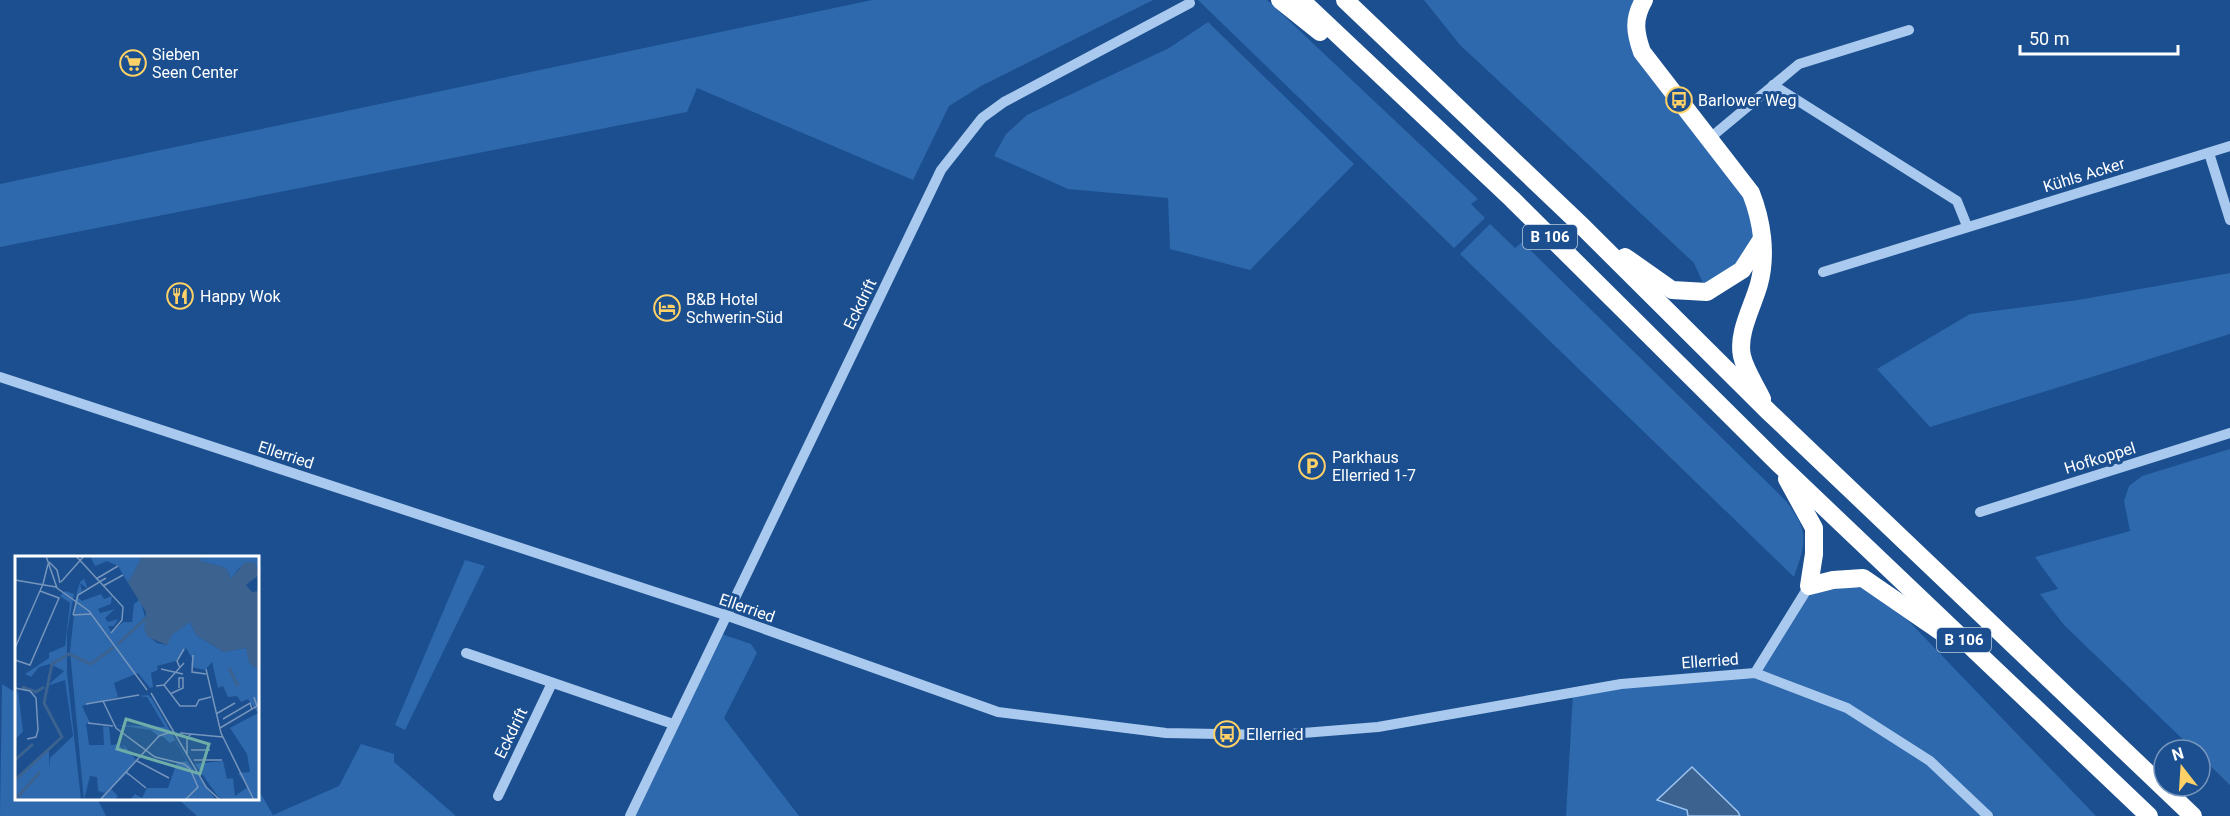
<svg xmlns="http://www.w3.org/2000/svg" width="2230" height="816" viewBox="0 0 2230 816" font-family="Roboto,sans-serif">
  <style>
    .green { fill: #2e69ad }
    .water { fill: #3c6290; stroke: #9cc4f0; stroke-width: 1.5 }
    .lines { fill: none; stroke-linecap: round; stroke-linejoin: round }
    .minor { stroke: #a9c9ee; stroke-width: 10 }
    .highway { stroke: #fff; stroke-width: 18 }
    .labels { text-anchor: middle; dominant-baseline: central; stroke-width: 6; stroke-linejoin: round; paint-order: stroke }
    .shield { fill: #1b4f8f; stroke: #bbcadd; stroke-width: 1.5 }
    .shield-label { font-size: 15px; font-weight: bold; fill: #fff }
    .poi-label { font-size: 16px; fill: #fff; stroke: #1b4f8f; text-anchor: start }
    .street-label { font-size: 16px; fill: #fff; stroke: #1b4f8f }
    .inset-river { fill: none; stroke: #3c6290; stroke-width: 3 }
    .inset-road { fill: none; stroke: #7695bc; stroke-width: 1.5 }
    .view { fill: #6fada8; fill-opacity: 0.15; stroke: #6fada8; stroke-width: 3 }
    .inset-edge { fill: none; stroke: #fff; stroke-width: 3 }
  </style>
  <rect width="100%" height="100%" fill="#1b4f8f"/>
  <g class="green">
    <path d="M872 0H1153L981 86 949 106 913 180 697 88 687 112 0 247V184Z"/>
    <path d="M1198 0H1267L1478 199 1471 204 1485 218 1454 248Z"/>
    <path d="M1424 0H1644L1634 29 1751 193 1762 238 1707 292 1694 263 1460 45Z"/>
    <path d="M1208 22 1354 164 1250 270 1170 249 1168 198 1068 189 994 156 1006 134 1027 115 1169 48Z"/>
    <path d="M1490 224 1515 248 1522 242 1786 501C1810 533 1806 541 1794 577L1460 254Z"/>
    <path d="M2230 273V334L1930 427 1877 369 1970 314 2078 300Z"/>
    <path d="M2230 449V785L2200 756V750H2194L2064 625 2040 594 2058 589 2035 557 2130 531 2124 501 2129 486 2142 476Z"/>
    <path d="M465 560 485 566 405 730 395 725Z"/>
    <path d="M1852 587 1867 589 1900 612 2096 816H1566L1573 693 1755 673 1803 594Z"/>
    <path d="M719 633 751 644 757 653 724 718 799 816H630Z"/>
    <path d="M2 684 16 693V800H98L106 816H0Z"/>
    <path d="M361 744 394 754V762L456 816H197L179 800H258V789L273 815 339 786Z"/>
  </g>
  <path class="water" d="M1692 767 1738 812 1740 816H1688L1687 810 1657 800Z"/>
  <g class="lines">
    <g class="minor">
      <path d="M1773 85 1957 201 1967 226"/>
      <path d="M1710 138 1799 64 1909 30"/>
      <path d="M2209 153 2230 220"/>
      <path d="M1823 272 2230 146"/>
      <path d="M0 377 728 616 998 712 1166 733 1278 735 1378 727 1621 684 1755 673 1847 708 1930 761 1988 816"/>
      <path d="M1980 512 2230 433"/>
      <path d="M466 653 673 724"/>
      <path d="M1755 673 1809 586"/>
      <path d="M498 796 552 683"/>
      <path d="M630 816 941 170 982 118 1004 102 1190 3"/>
    </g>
    <g class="highway">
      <path d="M1280 0 1320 32"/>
      <path d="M1301 0 1512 199 1779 464 2149 816"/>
      <path d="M1345 0 1582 226 1768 411 2193 816"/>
      <path d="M1644 0C1633 19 1635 32 1642 52L1751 193C1762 221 1767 254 1759 284 1753 306 1737 333 1742 356 1745 370 1756 386 1762 399"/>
      <path d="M1625 257 1672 290 1707 292 1742 270 1762 239"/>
      <path d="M1787 479 1814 528V554L1809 586 1833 580 1863 578 1943 633"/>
    </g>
  </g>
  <defs>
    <g id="supermarket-ring" transform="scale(1.35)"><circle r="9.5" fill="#1b4f8f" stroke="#ffd166" stroke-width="1.5"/><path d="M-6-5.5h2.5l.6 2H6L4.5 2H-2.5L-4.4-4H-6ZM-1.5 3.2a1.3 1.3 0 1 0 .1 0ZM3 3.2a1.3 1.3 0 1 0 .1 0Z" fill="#ffd166"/></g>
    <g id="bus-ring" transform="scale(1.35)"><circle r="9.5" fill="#1b4f8f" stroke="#ffd166" stroke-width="1.5"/><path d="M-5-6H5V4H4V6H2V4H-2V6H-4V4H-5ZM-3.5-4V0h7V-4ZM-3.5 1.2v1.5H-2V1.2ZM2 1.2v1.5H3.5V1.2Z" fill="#ffd166"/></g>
    <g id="restaurant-ring" transform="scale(1.35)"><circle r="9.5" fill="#1b4f8f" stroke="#ffd166" stroke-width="1.5"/><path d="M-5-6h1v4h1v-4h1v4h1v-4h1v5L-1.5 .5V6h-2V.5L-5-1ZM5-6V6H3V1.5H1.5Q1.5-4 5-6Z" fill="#ffd166"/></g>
    <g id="hotel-ring" transform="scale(1.35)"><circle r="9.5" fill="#1b4f8f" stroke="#ffd166" stroke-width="1.5"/><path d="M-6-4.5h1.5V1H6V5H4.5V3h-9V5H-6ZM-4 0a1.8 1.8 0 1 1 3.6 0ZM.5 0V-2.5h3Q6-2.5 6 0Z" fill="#ffd166"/></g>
    <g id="parking-ring" transform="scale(1.35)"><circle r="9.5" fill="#1b4f8f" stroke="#ffd166" stroke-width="1.5"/><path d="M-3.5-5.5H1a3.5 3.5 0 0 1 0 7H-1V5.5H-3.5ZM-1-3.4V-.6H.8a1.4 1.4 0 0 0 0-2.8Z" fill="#ffd166"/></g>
  </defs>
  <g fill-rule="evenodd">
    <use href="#supermarket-ring" x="133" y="63"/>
    <use href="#bus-ring" x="1679" y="100"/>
    <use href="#restaurant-ring" x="180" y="296"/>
    <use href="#hotel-ring" x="667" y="308"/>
    <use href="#parking-ring" x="1312" y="466"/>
    <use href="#bus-ring" x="1227" y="734"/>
  </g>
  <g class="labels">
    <g class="shield">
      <rect x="1523" y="225" width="54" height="24" rx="4.5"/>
      <rect x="1937" y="628" width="54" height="24" rx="4.5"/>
    </g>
    <g class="shield-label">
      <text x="1550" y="237">B 106</text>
      <text x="1964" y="640">B 106</text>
    </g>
    <g class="poi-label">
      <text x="152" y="54">Sieben<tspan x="152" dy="18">Seen Center</tspan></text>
      <text x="1698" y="100">Barlower Weg</text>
      <text x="200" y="296">Happy Wok</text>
      <text x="686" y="299">B&amp;B Hotel<tspan x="686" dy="18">Schwerin-Süd</tspan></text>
      <text x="1332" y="457">Parkhaus<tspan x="1332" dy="18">Ellerried 1-7</tspan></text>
      <text x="1246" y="734">Ellerried</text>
    </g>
    <g class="street-label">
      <text transform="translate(2084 175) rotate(-17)">Kühls Acker</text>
      <text transform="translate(860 304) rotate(-64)">Eckdrift</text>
      <text transform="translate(286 455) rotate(18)">Ellerried</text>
      <text transform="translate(2100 458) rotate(-17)">Hofkoppel</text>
      <text transform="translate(747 608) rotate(19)">Ellerried</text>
      <text transform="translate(1710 661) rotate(-4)">Ellerried</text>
      <text transform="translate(511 733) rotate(-64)">Eckdrift</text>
    </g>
  </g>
  <g transform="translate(15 556)">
    <rect width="244" height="244" fill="#1b4f8f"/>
    <path d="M75 0H127V1L113 27 103 10 92 5 80 10ZM184 0H244V16L241 10 225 11 216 23 211 12 185 5ZM69 23 73 33 65 27 67 36 61 40 67 45 86 38 89 43 97 40 96 48 83 53 85 57 100 53 90 62 93 66 103 63 99 70H93L96 76 108 66H117L119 48 125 43 136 82 142 87 152 89 156 79 175 66 181 79 209 96 231 92 244 114V244L204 242 180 208 208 205 212 223 218 222 220 240 233 231 223 217 235 216 232 198 215 172 243 157 233 143 226 146 222 140 213 141 208 130 203 132 197 106 190 114 176 111 177 102 171 92 161 105 142 110 143 114 136 117 138 131 135 132 123 117 99 127 103 141 67 150 76 169 71 167 74 189H89L88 170 94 171 96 189 104 188 110 197 108 188 121 204 112 217 114 220 111 218 96 233 103 240 99 244H83L90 237 83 235 82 221 75 220 69 244 55 95 61 40 65 26ZM50 35 59 38 52 76V117L66 244H0V224L34 194V213L35 202 58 180 50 124 32 130 49 115 35 108 24 111 16 121 10 118 34 102V97L50 90 55 47 45 40ZM3 134 8 176 0 183V142ZM133 139 137 143 172 204V205L160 184 155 187 147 180 155 176 143 180 136 174 100 169 150 171 132 141 123 140ZM172 205 201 244H115L120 238 127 242 132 232H153L162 206Z" fill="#2e69ad"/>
    <path d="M127 0H184L186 5 211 12 216 23 230 6 240 7 244 19 231 29 237 36 244 35V114L234 107 231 92 209 96 181 79 175 66 157 79 152 89 133 81 129 74 131 56 113 27Z" fill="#3c6290"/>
    <path class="inset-river" d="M103 88 131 62M214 112 223 130M7 131 21 136 29 131M0 204 18 188M0 224 47 181 29 147 37 108 54 98 76 108 99 91M0 244 25 216"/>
    <path class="inset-road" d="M31 0 42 32 74 55 132 134M61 0 108 51 107 64 96 77M34 6 42 14 45 27M81 23 103 10M0 24 41 31M46 26 69 0M28 28 33 8M88 30 108 19M58 59 63 39 91 22M58 59 76 58M0 92 28 28M178 99 177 116 191 118M0 104 15 109 44 42 25 35M165 112 162 105 169 93M146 113 168 118M191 113 206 177 239 244M149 129 169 107M141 130 149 129 165 150H181L184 144 196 141M0 132 15 135 21 142 23 174 21 181 12 183M136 137 191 231 205 244M155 138 168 132V122H164V132M88 145 101 172 140 201 169 208 175 213 183 231 170 244M71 148 124 139M201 158 220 147M208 163 235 147 237 153M73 167 98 170M205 172 242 150 239 141M165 177 208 181M176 194H195M172 198V182L176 178M179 204H207M122 205 154 222M111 216 131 232M86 243 144 180 156 176"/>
    <path class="view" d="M111 163 194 188 185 218 102 193Z"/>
    <rect width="244" height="244" class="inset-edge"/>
  </g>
  <g transform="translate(2182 768) rotate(343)"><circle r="28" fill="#1b4f8f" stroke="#7695bc" stroke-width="1.5"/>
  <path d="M0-4.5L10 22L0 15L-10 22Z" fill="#ffd166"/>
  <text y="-9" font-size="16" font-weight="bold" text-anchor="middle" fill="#ffffff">N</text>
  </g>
  <path d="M2020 45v9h158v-9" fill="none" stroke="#ffffff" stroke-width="3"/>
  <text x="2029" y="45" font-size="18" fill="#ffffff" stroke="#1b4f8f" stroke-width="4.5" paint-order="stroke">50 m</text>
</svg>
